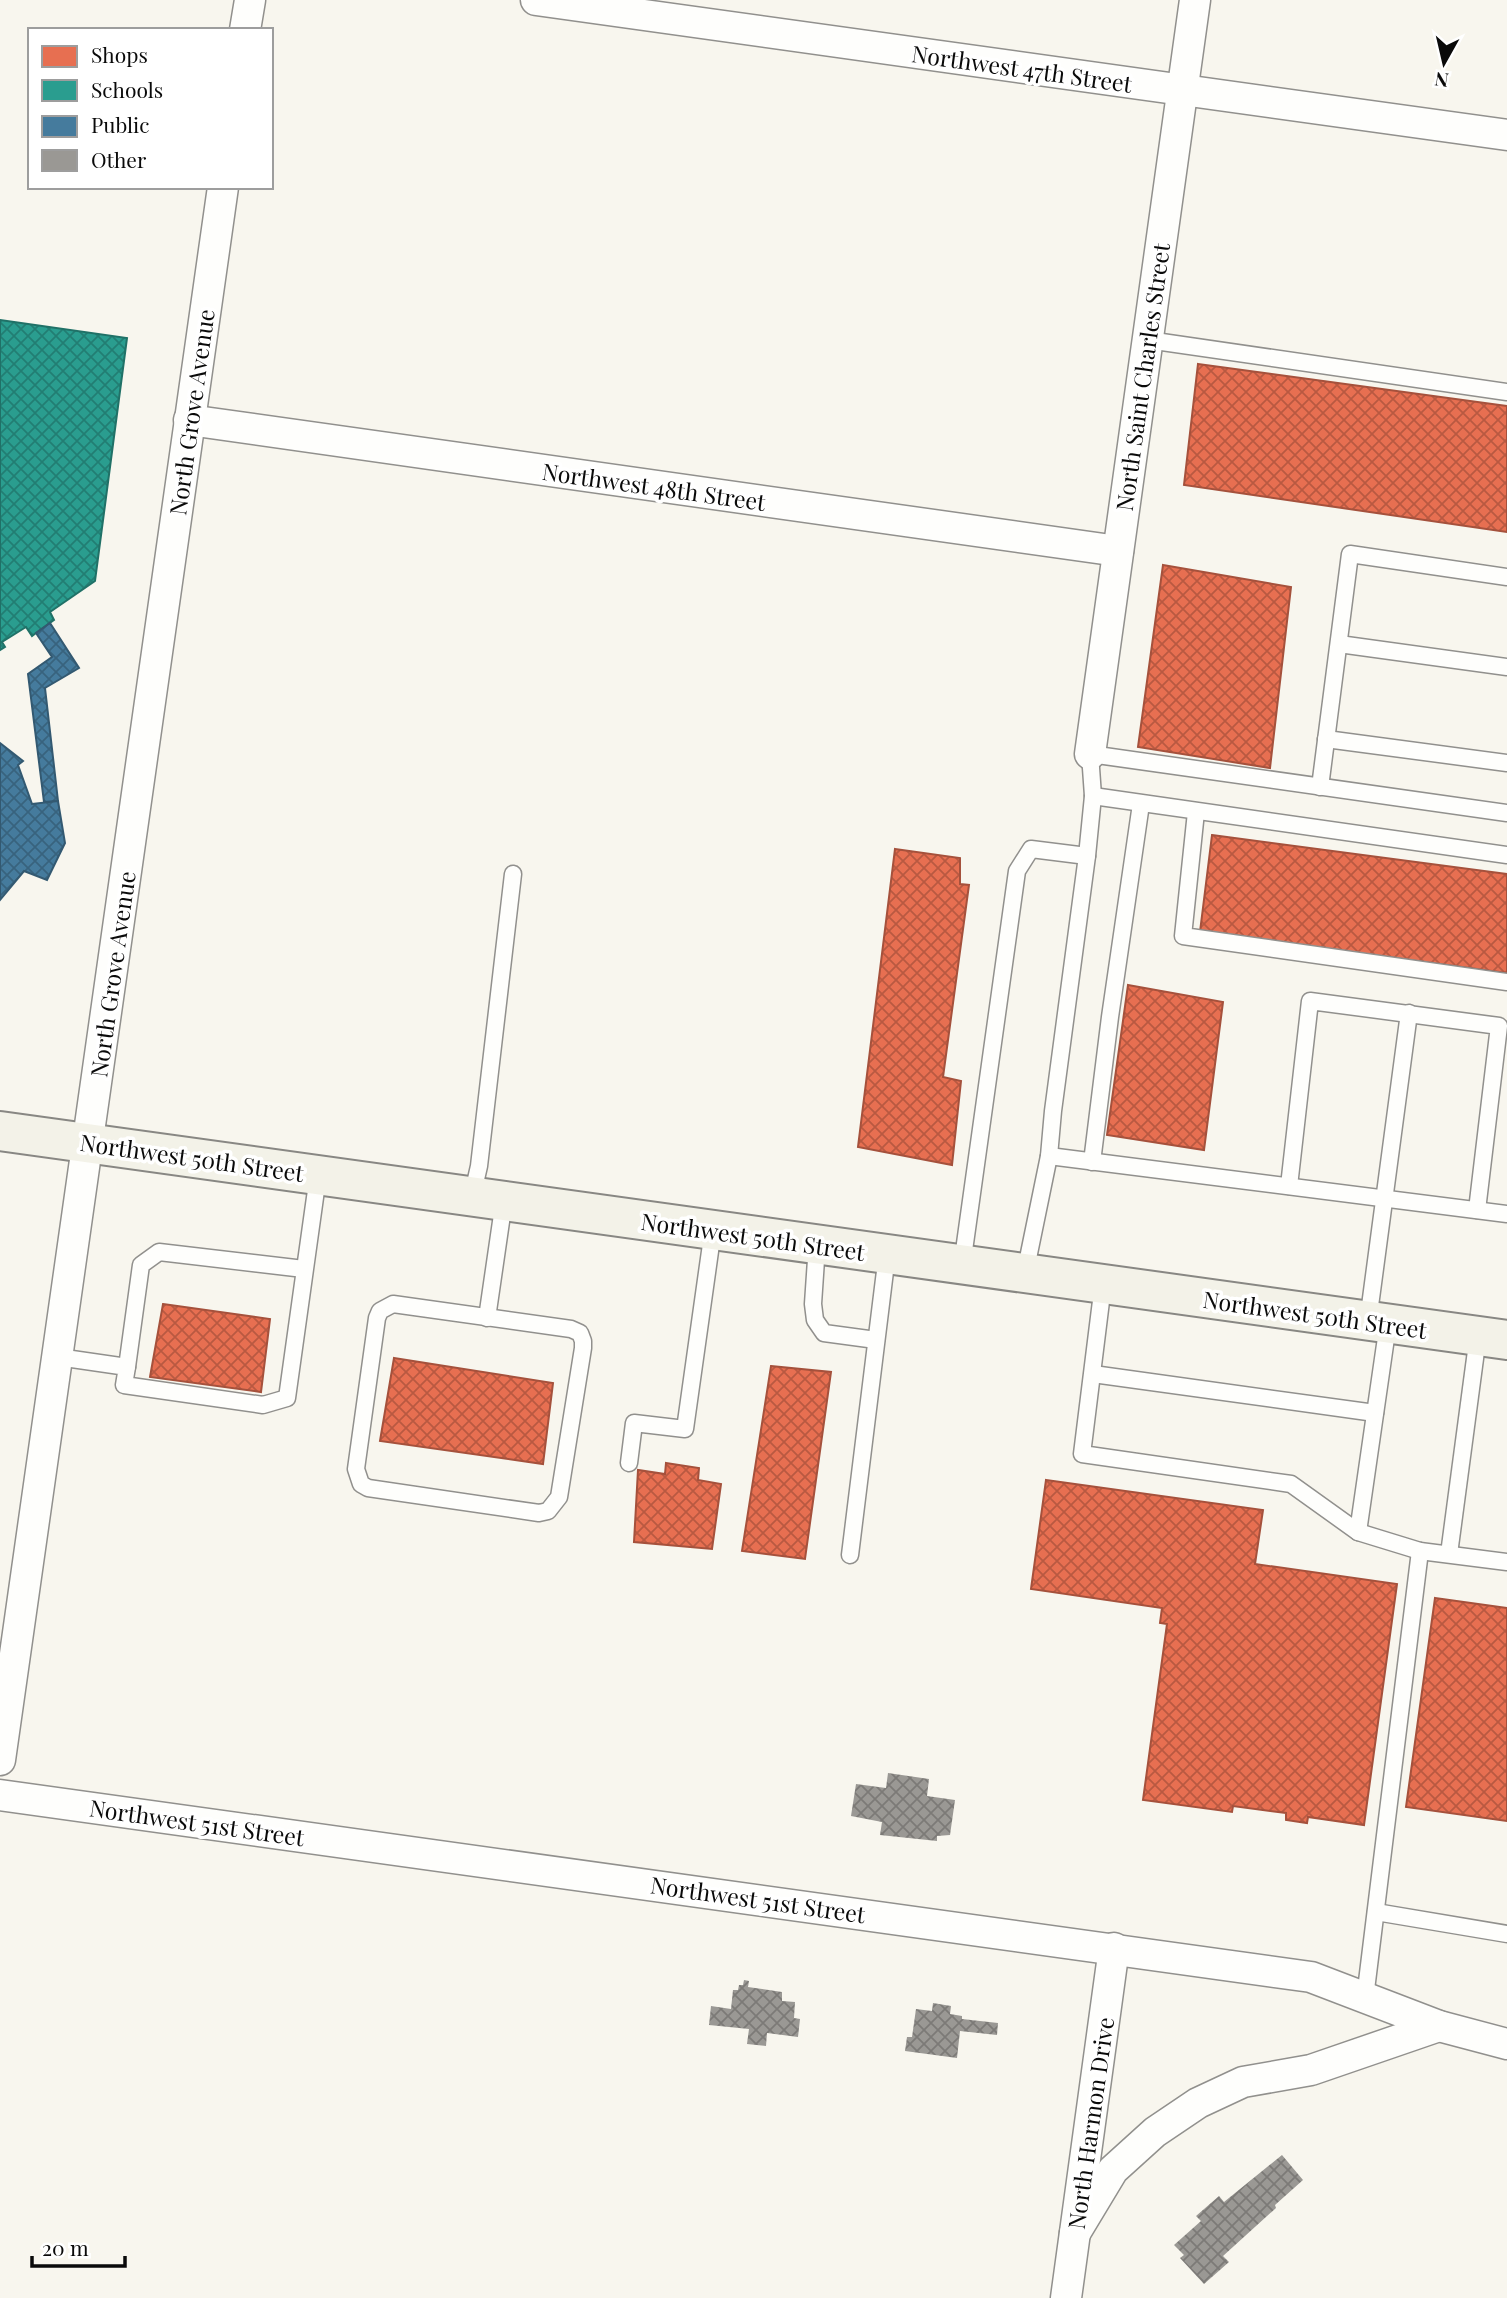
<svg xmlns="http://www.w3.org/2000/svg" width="1507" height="2298" viewBox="0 0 1507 2298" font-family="'Playfair Display',serif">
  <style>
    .shops { fill: url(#shops-cross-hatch); stroke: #a5513c; stroke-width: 2 }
    .schools { fill: url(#schools-cross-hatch); stroke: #207167; stroke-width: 2 }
    .public { fill: url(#public-cross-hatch); stroke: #335971; stroke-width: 2 }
    .building { fill: url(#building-cross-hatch) }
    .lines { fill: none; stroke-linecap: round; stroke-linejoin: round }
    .lane-casing { stroke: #91908d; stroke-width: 19 }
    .street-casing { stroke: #91908d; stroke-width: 33 }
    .secondary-casing { stroke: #888783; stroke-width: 42 }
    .lane { stroke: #fefefc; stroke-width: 16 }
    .street { stroke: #fefefc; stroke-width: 30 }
    .secondary { stroke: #f3f2e8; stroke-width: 38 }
    .labels { text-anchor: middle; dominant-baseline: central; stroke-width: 7; stroke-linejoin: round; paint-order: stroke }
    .street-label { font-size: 23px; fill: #0a0a0a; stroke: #fff }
  </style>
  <defs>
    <pattern id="shops-cross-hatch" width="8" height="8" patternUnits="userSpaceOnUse" patternTransform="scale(1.75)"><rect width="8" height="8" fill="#e76f51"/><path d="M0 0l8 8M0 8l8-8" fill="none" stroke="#b95941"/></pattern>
    <pattern id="schools-cross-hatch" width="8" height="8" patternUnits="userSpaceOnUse" patternTransform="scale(1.75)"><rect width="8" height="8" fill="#2a9d8f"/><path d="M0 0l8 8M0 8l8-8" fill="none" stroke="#227e73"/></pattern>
    <pattern id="public-cross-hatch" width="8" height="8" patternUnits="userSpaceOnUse" patternTransform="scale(1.75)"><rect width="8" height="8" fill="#457b9d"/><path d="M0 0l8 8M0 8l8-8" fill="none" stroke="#38637e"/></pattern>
    <pattern id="building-cross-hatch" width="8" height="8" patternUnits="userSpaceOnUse" patternTransform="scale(1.75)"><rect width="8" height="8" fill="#9a9894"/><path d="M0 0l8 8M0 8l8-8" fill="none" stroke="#7c7a77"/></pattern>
  </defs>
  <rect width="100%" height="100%" fill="#f8f6ee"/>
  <g class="shops">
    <path d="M1198 364 1507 406V532L1184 485Z"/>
    <path d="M1163 565 1291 587 1270 768 1138 747Z"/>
    <path d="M1212 835 1507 874V973L1200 932Z"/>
    <path d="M895 849 960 858V884L969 885 943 1077 961 1081 952 1165 858 1147Z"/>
    <path d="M1128 985 1223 1002 1204 1150 1107 1135Z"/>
    <path d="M163 1304 270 1319 261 1392 150 1377Z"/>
    <path d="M394 1358 553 1383 543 1464 380 1441Z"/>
    <path d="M771 1366 831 1372 805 1559 742 1551Z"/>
    <path d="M666 1463 699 1468 698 1480 721 1484 712 1549 634 1542 638 1470 665 1474Z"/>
    <path d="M1046 1480 1263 1510 1255 1564 1397 1584 1364 1825 1308 1817 1307 1823 1286 1820V1813L1233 1806 1232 1812 1143 1800 1167 1624 1160 1623 1162 1608 1031 1589Z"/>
    <path d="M1435 1598 1507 1608V1821L1406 1807Z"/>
  </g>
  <path class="schools" d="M0 320 127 338 95 581 50 612 54 620 36 633 32 636 26 627 2 642 5 647 0 650Z"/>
  <g class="public">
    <path d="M50 623 79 668 45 688 58 801 44 802 28 674 52 657 36 633Z"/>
    <path d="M0 743 23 761 18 765 32 804 58 801 65 843 47 880 24 871 0 900Z"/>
  </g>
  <g class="building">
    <path d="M888 1773 929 1779 927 1796 955 1800 950 1835 937 1836V1841L880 1835 882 1822 851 1816 856 1784 886 1788Z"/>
    <path d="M744 1980 749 1981 748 1987 782 1992V2001L795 2002 794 2018 800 2019 798 2037 767 2033 766 2046 747 2044 749 2029 709 2025 711 2006 731 2009 733 1990H738L739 1985H743Z"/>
    <path d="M933 2003 951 2006 950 2014 962 2016V2019L998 2023 997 2035 960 2031 957 2058 905 2051 907 2037H912L916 2009 932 2011Z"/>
    <path d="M1282 2155 1303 2180 1275 2205 1276 2208 1223 2256 1229 2262 1204 2284 1180 2258 1184 2255 1174 2245 1201 2221 1196 2216 1219 2196 1224 2202Z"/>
  </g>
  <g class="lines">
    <g class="lane-casing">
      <g id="lane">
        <path d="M1148 340 1507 392"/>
        <path d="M1339 644 1507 667"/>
        <path d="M1326 739 1507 763"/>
        <path d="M1320 787 1350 554 1507 577"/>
        <path d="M1093 796 1507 855"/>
        <path d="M1196 812 1183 936 1507 982"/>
        <path d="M1049 1156 1507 1214"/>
        <path d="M1092 1162 1110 1017 1141 804"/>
        <path d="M1289 1186 1310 1001 1499 1026 1477 1210"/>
        <path d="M472 1197 479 1166 513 874"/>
        <path d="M817 1245 813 1304 815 1320 824 1333 876 1340"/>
        <path d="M962 1265 1017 871 1031 849 1087 856"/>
        <path d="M1025 1273 1049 1156 1053 1111 1087 856 1093 796 1090 754 1507 813"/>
        <path d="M1103 1285 1082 1454 1291 1484 1358 1532 1420 1551 1507 1562"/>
        <path d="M393 1304 571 1329 580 1333 583 1341V1348L559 1497 548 1511 539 1513 368 1488 361 1484 356 1469 377 1318 380 1311Z"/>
        <path d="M487 1318 504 1201"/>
        <path d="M1368 1321 1409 1013"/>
        <path d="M58 1357 127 1367 124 1385 263 1405 287 1398 318 1176"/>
        <path d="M127 1367 141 1265 159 1252 304 1269"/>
        <path d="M1093 1374 1375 1413"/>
        <path d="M629 1463 634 1423 685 1429 713 1230"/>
        <path d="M1358 1532 1388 1324"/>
        <path d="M1449 1554 1478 1336"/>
        <path d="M850 1555 887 1255"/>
        <path d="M1376 1912 1507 1934"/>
        <path d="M1365 1998 1420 1551"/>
      </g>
    </g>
    <g class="street-casing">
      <g id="street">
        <path d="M536 0 1507 135"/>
        <path d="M245 30 250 0"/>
        <path d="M189 420 1118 551"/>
        <path d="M1090 754 1195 0"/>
        <path d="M0 1760 223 187"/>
        <path d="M0 1795 1311 1977 1439 2026 1507 2044"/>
        <path d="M1075 2233 1113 2170 1155 2132 1198 2103 1243 2082 1311 2070 1439 2026"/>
        <path d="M1066 2298 1114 1948"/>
      </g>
    </g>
    <g class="secondary-casing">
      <path id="secondary" d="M0 1131 1507 1340"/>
    </g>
    <use href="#lane" class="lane"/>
    <use href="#street" class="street"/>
    <use href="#secondary" class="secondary"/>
  </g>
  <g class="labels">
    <g class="street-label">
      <text transform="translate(1022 68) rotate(8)">Northwest 47th Street</text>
      <text transform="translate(1142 377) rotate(-82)">North Saint Charles Street</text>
      <text transform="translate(191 412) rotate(-82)">North Grove Avenue</text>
      <text transform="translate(654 486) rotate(8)">Northwest 48th Street</text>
      <text transform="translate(112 974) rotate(-82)">North Grove Avenue</text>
      <text transform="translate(192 1157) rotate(8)">Northwest 50th Street</text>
      <text transform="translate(753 1236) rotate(8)">Northwest 50th Street</text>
      <text transform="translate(1315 1314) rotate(8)">Northwest 50th Street</text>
      <text transform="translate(197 1822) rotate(8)">Northwest 51st Street</text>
      <text transform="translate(758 1899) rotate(8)">Northwest 51st Street</text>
      <text transform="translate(1090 2123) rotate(-82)">North Harmon Drive</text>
    </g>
  </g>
  <rect x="28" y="28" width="245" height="161" fill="#ffffff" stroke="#9d9d9d" stroke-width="2"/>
  <rect x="42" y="46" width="35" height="21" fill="#e76f51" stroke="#9d9d9d" stroke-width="2"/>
  <text x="91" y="63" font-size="21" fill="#0a0a0a">Shops</text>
  <rect x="42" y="80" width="35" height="21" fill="#2a9d8f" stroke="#9d9d9d" stroke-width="2"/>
  <text x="91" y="98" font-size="21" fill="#0a0a0a">Schools</text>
  <rect x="42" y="116" width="35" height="21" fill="#457b9d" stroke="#9d9d9d" stroke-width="2"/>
  <text x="91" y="133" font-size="21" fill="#0a0a0a">Public</text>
  <rect x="42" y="150" width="35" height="21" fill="#9a9894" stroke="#9d9d9d" stroke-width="2"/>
  <text x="91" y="168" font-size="21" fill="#0a0a0a">Other</text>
  <g transform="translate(1444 63) rotate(188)" stroke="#ffffff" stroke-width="5" paint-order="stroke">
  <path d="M0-5L12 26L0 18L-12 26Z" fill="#0a0a0a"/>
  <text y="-10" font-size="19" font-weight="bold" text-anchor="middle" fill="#0a0a0a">N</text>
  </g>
  <path d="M32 2256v10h93v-10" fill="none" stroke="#0a0a0a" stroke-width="3.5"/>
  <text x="42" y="2256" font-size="21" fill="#0a0a0a" stroke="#ffffff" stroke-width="5" paint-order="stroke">20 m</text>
</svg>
